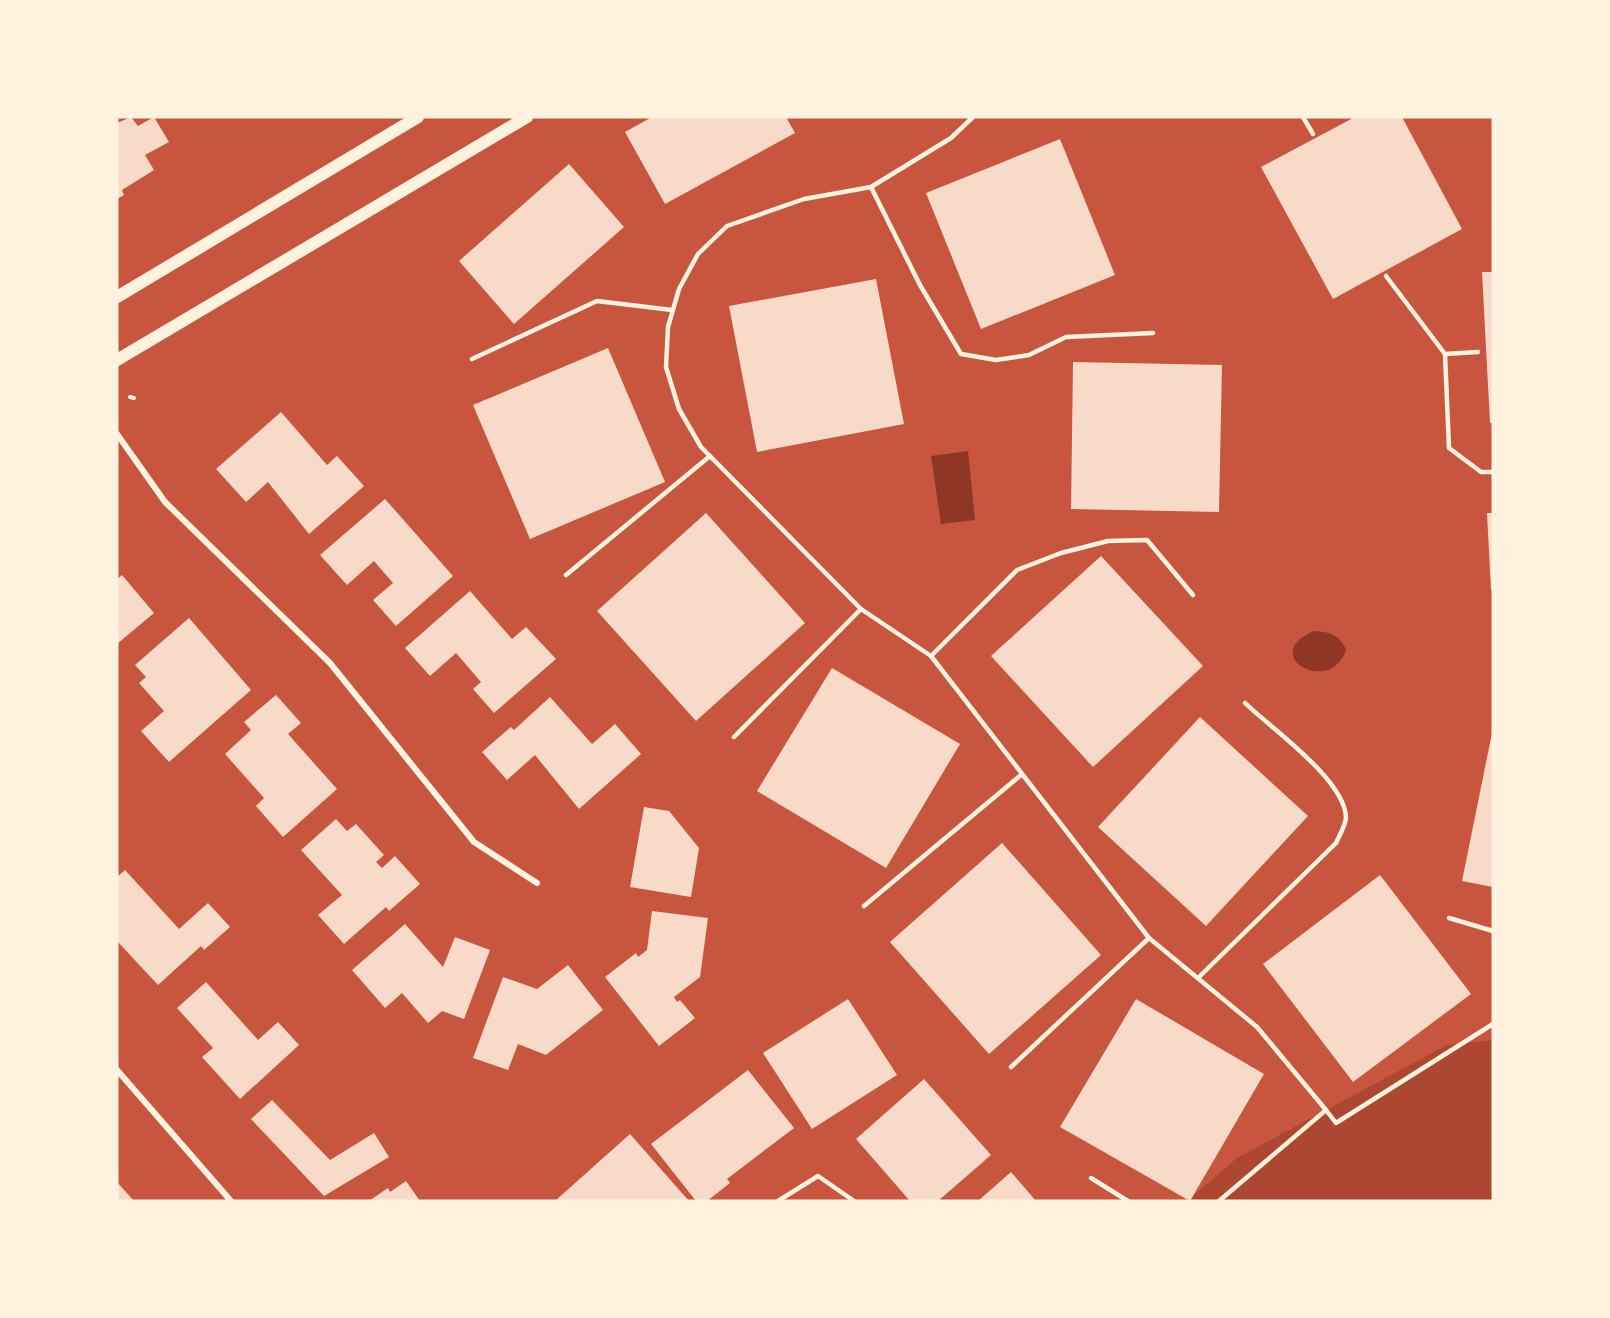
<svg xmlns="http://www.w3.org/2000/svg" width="1610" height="1318" viewBox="0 0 1610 1318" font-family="Poppins,sans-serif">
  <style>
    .green { fill: #ae4732 }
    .water { fill: #8f3625 }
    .building { fill: #f7dbc8 }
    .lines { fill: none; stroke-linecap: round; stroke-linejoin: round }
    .path { stroke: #fff3e0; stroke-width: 4 }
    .service { stroke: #fff3e0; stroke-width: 4.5 }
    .minor { stroke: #fff3e0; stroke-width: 6 }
    .secondary { stroke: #fff3e0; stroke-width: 12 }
  </style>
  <rect width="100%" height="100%" fill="#c8553d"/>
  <path class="green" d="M1493 1040V1201H1187L1237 1158 1447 1045Z"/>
  <g class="water">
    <path d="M968 451 975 520 941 524 931 456Z"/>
    <path d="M1314 631C1330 632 1340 635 1346 650 1330 697 1257 655 1314 631Z"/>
  </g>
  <g class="building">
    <path d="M131 117 138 126 154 117 169 142 145 155 154 170 122 190 124 195 117 199V123Z"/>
    <path d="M652 117H786L795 133 665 204 625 132Z"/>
    <path d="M1355 117H1402L1462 229 1333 299 1261 167Z"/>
    <path d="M1060 139 1115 275 981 329 926 193Z"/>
    <path d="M569 164 624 227 514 324 459 261Z"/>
    <path d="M1482 272H1493V423H1490Z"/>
    <path d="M876 279 904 424 757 452 729 306Z"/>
    <path d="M608 348 665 482 530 539 473 405Z"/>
    <path d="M1073 362 1222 365 1219 512 1071 509Z"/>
    <path d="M281 412 327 465 337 456 364 486 309 534 268 482 246 502 216 469Z"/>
    <path d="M385 499 453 576 396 626 373 600 393 583 374 561 347 585 320 555Z"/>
    <path d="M706 513 805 623 696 721 597 611Z"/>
    <path d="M1487 513H1493V590H1491Z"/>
    <path d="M1101 556 1203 666 1093 767 991 656Z"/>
    <path d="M122 575 154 613 117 644V579Z"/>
    <path d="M470 591 512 639 526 627 556 659 494 713 473 689 481 682 456 653 430 676 405 648Z"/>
    <path d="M189 618 251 690 169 762 141 731 164 711 139 683 146 677 135 665Z"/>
    <path d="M832 668 960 744 886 868 757 791Z"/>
    <path d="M276 695 301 723 288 734 337 789 283 837 256 806 264 798 225 754 251 730 244 722Z"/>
    <path d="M550 697 592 744 615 724 641 754 579 809 535 755 507 780 482 752 511 727 514 730Z"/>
    <path d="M1200 717 1308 816 1206 926 1098 827Z"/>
    <path d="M1492 733H1493V887L1462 881Z"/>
    <path d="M644 807 669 811 699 848 691 897 630 887Z"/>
    <path d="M336 819 347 831 356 824 384 855 376 862 382 868 395 856 420 884 389 911 386 907 344 944 318 915 342 895 301 850Z"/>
    <path d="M1002 843 1101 955 989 1054 890 942Z"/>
    <path d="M125 870 179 929 208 903 230 927 204 950 201 946 158 985 117 941V877Z"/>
    <path d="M1380 875 1471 994 1353 1082 1263 964Z"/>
    <path d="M652 911 708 918 700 977 674 997 677 1002 680 1000 695 1018 659 1046 605 977 636 953 638 957 647 950Z"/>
    <path d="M405 924 443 967 455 937 490 950 464 1019 442 1011 428 1023 402 993 385 1008 352 970Z"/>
    <path d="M568 965 603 1010 546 1055 518 1044 508 1070 473 1058 503 977 537 989Z"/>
    <path d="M206 982 258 1040 278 1022 299 1045 240 1099 202 1057 213 1048 177 1008Z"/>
    <path d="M848 999 897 1075 812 1129 763 1053Z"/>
    <path d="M1136 999 1264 1074 1190 1201 1060 1127Z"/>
    <path d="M748 1070 794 1128 727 1179 730 1183 707 1201H696L651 1144Z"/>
    <path d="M924 1079 991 1155 938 1201H910L856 1139Z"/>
    <path d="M272 1100 330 1160 374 1133 389 1157 324 1196 251 1119Z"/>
    <path d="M630 1134 689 1201H555Z"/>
    <path d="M1011 1172 1036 1201H978Z"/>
    <path d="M406 1181 420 1201H369L388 1188 390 1192Z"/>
    <path d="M117 1182 134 1201H117Z"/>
  </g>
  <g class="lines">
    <path class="path" d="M130 397 134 398"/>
    <g class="service">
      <path d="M973 117 951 138 871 187 804 199 727 226 698 254 679 289 668 327 666 367 679 409 701 447 861 609 931 656 1149 938 1257 1027 1326 1110"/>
      <path d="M1303 117 1313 134"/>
      <path d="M871 187 920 285 961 354 996 360 1029 355 1066 337 1153 333"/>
      <path d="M1386 276 1445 354 1449 448 1481 472H1493"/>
      <path d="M1445 354 1478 352"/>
      <path d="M472 359 597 301 672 310"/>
      <path d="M566 575 710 456"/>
      <path d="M931 656 1017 570 1061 553 1108 541 1147 540 1193 595"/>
      <path d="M734 737 861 609"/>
      <path d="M864 906 1021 775"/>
      <path d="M1449 918 1493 931"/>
      <path d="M1198 978 1336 843C1339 836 1346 825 1346 817 1344 779 1272 729 1245 703"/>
      <path d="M1011 1067 1149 938"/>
      <path d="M1091 1178 1128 1201"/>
      <path d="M778 1201 818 1176 854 1201"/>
      <path d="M1219 1201 1326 1110 1336 1123 1493 1024"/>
    </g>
    <g class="minor">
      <path d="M117 434 165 502 330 663 474 842 537 883"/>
      <path d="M117 1070 231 1201"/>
    </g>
    <g class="secondary">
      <path d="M117 297 418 117"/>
      <path d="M117 360 527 117"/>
    </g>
  </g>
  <rect width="1610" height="1318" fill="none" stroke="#fff3e0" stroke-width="237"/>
</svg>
